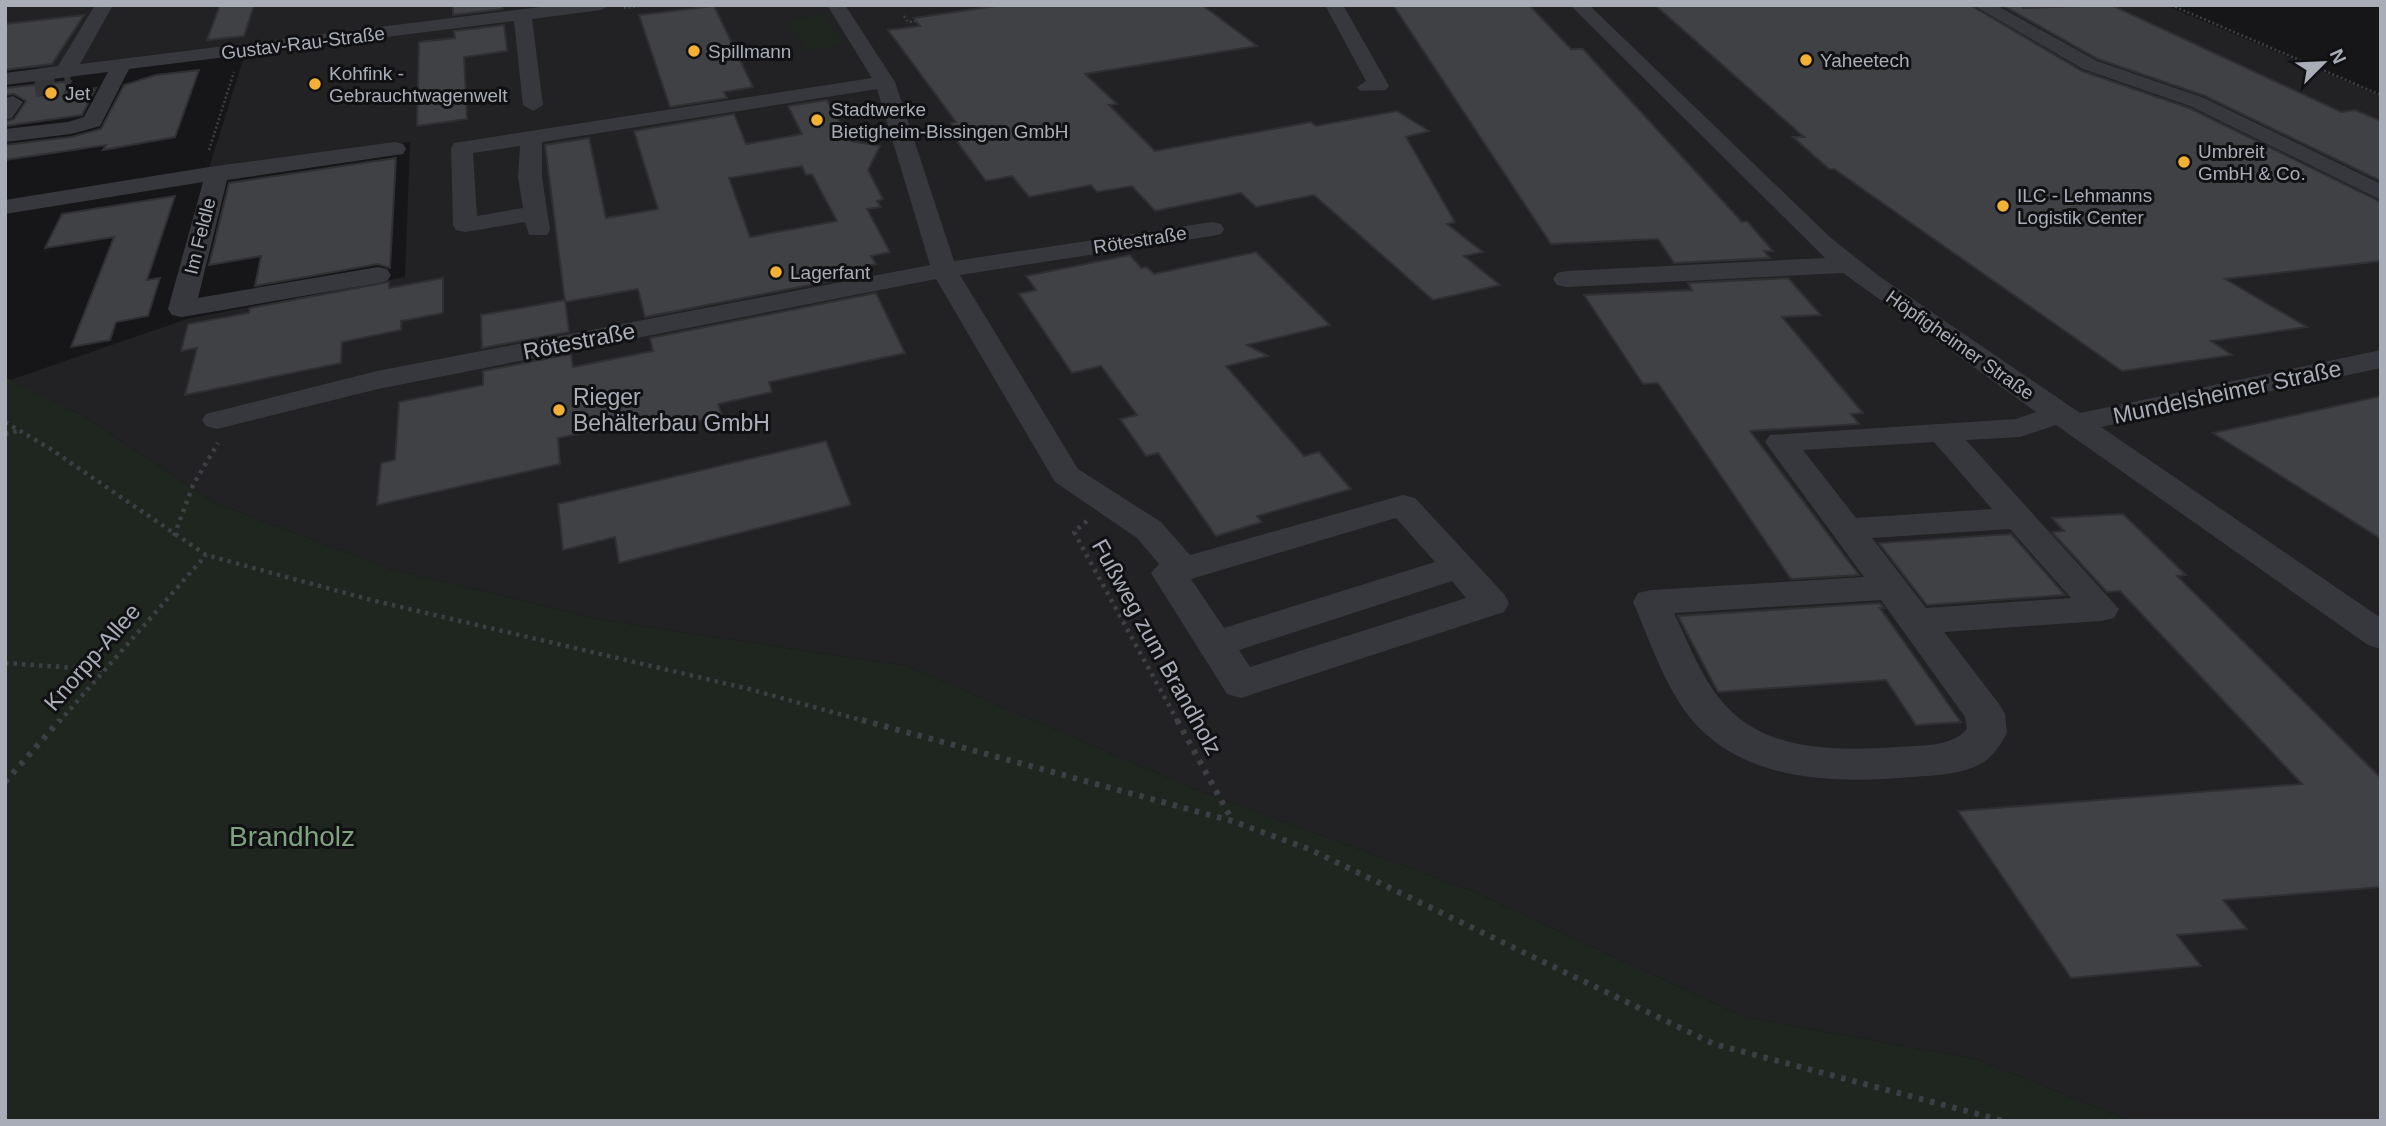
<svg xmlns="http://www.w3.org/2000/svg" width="2386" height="1126" viewBox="0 0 2386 1126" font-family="Helvetica,sans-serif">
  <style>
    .built { fill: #222225 }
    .green { fill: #1e261f }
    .building { fill: #404145; stroke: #303034; stroke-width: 2; fill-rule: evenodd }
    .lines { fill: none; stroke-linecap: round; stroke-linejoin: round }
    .minor-tunnel { stroke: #333438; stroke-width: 20; stroke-dasharray: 20 10; stroke-linecap: butt }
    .path-far2 { stroke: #3d3f44; stroke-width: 2.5; stroke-dasharray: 2 2.5; stroke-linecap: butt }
    .path-far1 { stroke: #3d3f44; stroke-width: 4.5; stroke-dasharray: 3.5 5; stroke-linecap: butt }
    .path { stroke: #3d3f44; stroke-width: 6; stroke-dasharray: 4.5 7; stroke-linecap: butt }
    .minor { fill: #37383d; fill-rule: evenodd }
    .poi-dot { fill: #f2b134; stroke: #111113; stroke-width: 2.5 }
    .labels { text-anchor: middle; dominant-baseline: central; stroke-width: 6; stroke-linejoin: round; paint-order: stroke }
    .far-street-label { font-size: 19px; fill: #a8adb8; stroke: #111113 }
    .far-poi-label { font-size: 19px; fill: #a8adb8; stroke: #111113; text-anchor: start }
    .street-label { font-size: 23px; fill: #a8adb8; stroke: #111113 }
    .poi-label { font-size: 23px; fill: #a8adb8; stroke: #111113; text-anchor: start }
    .near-park-label { font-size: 28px; fill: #7fa381; stroke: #111113 }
  </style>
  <rect width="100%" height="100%" fill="#161618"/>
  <path class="built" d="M5 5H2165L2381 96V1121H2131L1976 1059 1744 1017 1470 890 1192 788 907 666 602 620 391 569 213 502 80 414 10 380 187 319 405 277 410 142 208 171 245 54 5 70Z"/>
  <g class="green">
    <path d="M823 13 842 40 830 48 807 51 788 22Z"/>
    <path d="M5 377 80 414 213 502 391 569 602 620 907 666 1192 788 1470 890 1744 1017 1976 1059 2131 1121H5Z"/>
  </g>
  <g class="building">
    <path d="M220 5H254L244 36 207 40Z"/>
    <path d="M453 5H502L503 9 453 15Z"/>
    <path d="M1002 5H1202L1257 46 1085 74 1117 104 1109 105 1155 151 1311 122 1316 126 1397 111 1429 131 1406 137 1455 222 1447 224 1483 252 1464 256 1500 285 1433 300 1314 195 1256 207 1241 193 1155 211 1132 186 1097 192 1091 185 1029 197 1012 176 986 181 950 132 957 131 951 123 956 122 888 30 920 26 914 18Z"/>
    <path d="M1393 5H1529L1571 49H1583L1742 222 1747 221 1773 251H1764L1770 258 1674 263 1658 239 1551 244Z"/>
    <path d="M1655 5H1970L2082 71 2189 108 2381 202V261L2225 279 2307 327 2211 341 2232 355 2122 371 1834 169H1829L1793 137H1804Z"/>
    <path d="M2002 5H2023V8L2111 5 2341 112 2355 110 2381 121V181L2205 96 2098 59Z"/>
    <path d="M714 6 753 87 724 92 727 98 670 107 639 15Z"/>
    <path d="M84 15 52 64 5 70V24Z"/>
    <path d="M504 25 507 51 464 57 467 119 417 126 419 42 455 38 454 31Z"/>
    <path d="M199 70 175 137 103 150 106 145 5 160V145L71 137 101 129 124 85 156 75Z"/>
    <path d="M71 81 65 92 96 88 82 115 5 126V122L14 119 26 101 14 94 5 95V88Z"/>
    <path d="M827 100 851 141 880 146 868 170 883 199 877 201 881 207 867 209 890 252 871 256 876 264 864 267 867 274 645 317 638 289 565 302 545 145 589 138 606 218 658 209 634 131 734 114 746 144 802 134 788 106ZM802 166 806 175 812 174 837 221 750 237 729 178Z"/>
    <path d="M396 158 390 268 378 264 255 286 261 256 209 265 229 183Z"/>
    <path d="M175 196 147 280 160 278 148 316 116 322 110 340 71 347 114 237 45 248 62 214Z"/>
    <path d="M1256 252 1330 325 1247 345 1268 356 1226 366 1304 456 1319 452 1351 489 1257 516 1262 522 1216 536 1158 453 1146 456 1120 419 1137 415 1101 366 1072 373 1019 294 1036 290 1026 276 1130 255 1141 268 1147 267 1154 274Z"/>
    <path d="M443 278V313L401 321V330L342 342 341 363 185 395 197 348 181 351 188 324 249 313 250 308 389 282V288Z"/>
    <path d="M1788 278 1821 315 1782 317 1863 413 1851 414 1859 424 1750 431 1859 575 1791 579 1658 383 1643 384 1584 295 1692 290 1688 283Z"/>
    <path d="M876 293 905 353 769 382 772 392 718 404 722 416 642 433 640 421 558 438 560 464 377 505 381 463 395 460 399 402 483 385V371L571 354 573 367 653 351 650 338Z"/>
    <path d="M565 300 569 332 482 348 481 315Z"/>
    <path d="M2381 396V539L2213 433Z"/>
    <path d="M826 441 851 505 619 563 615 537 563 550 558 504Z"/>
    <path d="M2123 514 2186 575 2177 576 2381 778V887L2223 900 2247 929 2177 935 2201 966 2071 978 1958 811 2302 784 2120 591 2107 592 2052 532 2064 531 2052 518Z"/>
    <path d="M2011 534 2065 595 1927 605 1879 543Z"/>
    <path d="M1880 603 1884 608H1880L1961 722 1916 725 1886 680 1718 692 1678 616Z"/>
  </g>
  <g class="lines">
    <path class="minor-tunnel" d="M35 87 71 83"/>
    <g class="path-far2">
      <path d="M2171 5 2381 95"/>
      <path d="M624 8 647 5"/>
      <path d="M904 16 908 22 916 21"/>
      <path d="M209 150 234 72"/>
    </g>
    <g class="path-far1">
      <path d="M5 422 49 448 206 555 371 600 749 689 868 722"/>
      <path d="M5 434 18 431"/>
      <path d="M1087 521 1074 532 1178 722"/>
      <path d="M174 536 193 485 218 443"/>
      <path d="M5 663 104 670"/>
      <path d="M59 722 206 555"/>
    </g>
    <g class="path">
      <path d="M862 720 1232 821 1309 849 1714 1044 2004 1121"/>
      <path d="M1177 720 1232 820"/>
      <path d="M5 782 60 720"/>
    </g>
    <g class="minor">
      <path d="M95 5H113L80 64 556 5H610L601 10 532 19 543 105 533 111 523 105 514 21 129 69 100 126 71 134 5 142V129L68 122 84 117 108 72 5 85V73L58 66Z"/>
      <path d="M827 5H845L895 82 954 261 1212 222 1221 224 1224 229 1221 234 1212 236 960 275 1078 469 1161 522 1190 555 1403 495 1415 498 1504 594 1509 603 1504 612 1241 698 1227 694 1151 573 1159 564 1137 538 1055 482 936 279 378 389 217 429 206 426 202 420 206 414 377 371 930 265 877 89 542 142V177L550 230 547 235H529L525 222 465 232 456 230 453 225 451 148 454 143 872 78ZM520 146 518 177 523 208 477 216 473 153ZM1396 518 1435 562 1224 628 1191 579ZM1452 581 1466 598 1250 667 1239 650Z"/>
      <path d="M1325 5H1343L1389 86 1386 90 1360 91 1357 87 1366 81Z"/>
      <path d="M1570 5H1589L1831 238 1879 276 2080 413 2381 350V368L2101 427 2381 618V649L2368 645 2056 425 2020 437 1966 440 2119 609 2114 618 2101 621 1944 632 1999 704 2005 714 2007 733C2001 744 1994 755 1984 762 1963 775 1936 775 1912 777 1843 783 1763 783 1708 736 1670 705 1652 645 1633 602L1638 593 1651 590 1864 577 1765 442 1770 435 2016 419 2036 412 1843 273 1566 287 1557 285 1553 279 1557 273 1566 271 1825 258ZM1934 442 1992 509 1856 518 1803 450ZM2010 529 2071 598 1926 608 1872 538ZM1881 600 1965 717 1967 729C1950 748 1920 745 1897 747 1839 751 1768 752 1726 706 1702 680 1689 644 1674 613Z"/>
      <path d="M1973 5H1996L2097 61 2204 98 2381 184V200L2190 106 2083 69Z"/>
      <path d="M13 96 23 102 12 118 5 120V98Z"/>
      <path d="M395 142 403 144 406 149 403 154 227 180 198 298 378 267 387 269 391 275 387 281 378 283 182 317 172 315 168 309 203 182 5 214V200L209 167Z"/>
    </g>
  </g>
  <g class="poi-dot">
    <circle cx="694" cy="51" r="7"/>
    <circle cx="1806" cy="60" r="7"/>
    <circle cx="315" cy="84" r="7"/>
    <circle cx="51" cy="93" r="7"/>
    <circle cx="817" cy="120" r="7"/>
    <circle cx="2184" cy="162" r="7"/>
    <circle cx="2003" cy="206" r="7"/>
    <circle cx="776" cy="272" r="7"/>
    <circle cx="559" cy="410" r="7"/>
  </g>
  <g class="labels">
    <g class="far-street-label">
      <text transform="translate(303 43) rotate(-7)">Gustav-Rau-Straße</text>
      <text transform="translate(200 236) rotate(-76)">Im Feldle</text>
      <text transform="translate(1140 240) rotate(-9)">Rötestraße</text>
      <text transform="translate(1960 345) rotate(35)">Höpfigheimer Straße</text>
    </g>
    <g class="far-poi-label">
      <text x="708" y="51">Spillmann</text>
      <text x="1820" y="60">Yaheetech</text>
      <text x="329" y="73">Kohfink -<tspan x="329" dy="22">Gebrauchtwagenwelt</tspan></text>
      <text x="65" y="93">Jet</text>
      <text x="831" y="109">Stadtwerke<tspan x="831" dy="22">Bietigheim-Bissingen GmbH</tspan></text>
      <text x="2198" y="151">Umbreit<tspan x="2198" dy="22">GmbH &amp; Co.</tspan></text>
      <text x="2017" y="195">ILC - Lehmanns<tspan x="2017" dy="22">Logistik Center</tspan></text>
      <text x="790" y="272">Lagerfant</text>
    </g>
    <g class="street-label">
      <text transform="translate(579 341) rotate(-11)">Rötestraße</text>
      <text transform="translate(2227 392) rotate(-12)">Mundelsheimer Straße</text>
      <text transform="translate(1157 647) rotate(61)">Fußweg zum Brandholz</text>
      <text transform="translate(92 657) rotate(-49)">Knorpp-Allee</text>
    </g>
    <g class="poi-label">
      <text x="573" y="397">Rieger<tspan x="573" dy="26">Behälterbau GmbH</tspan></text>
    </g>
    <g class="near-park-label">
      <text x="292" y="836">Brandholz</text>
    </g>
  </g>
  <rect width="2386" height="1126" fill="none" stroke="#a8adb8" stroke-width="14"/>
  <g transform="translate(2323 63) rotate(66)" stroke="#111113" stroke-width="5" paint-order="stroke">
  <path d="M0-5L12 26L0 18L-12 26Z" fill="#a8adb8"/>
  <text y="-10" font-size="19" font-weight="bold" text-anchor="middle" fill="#a8adb8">N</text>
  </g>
</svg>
